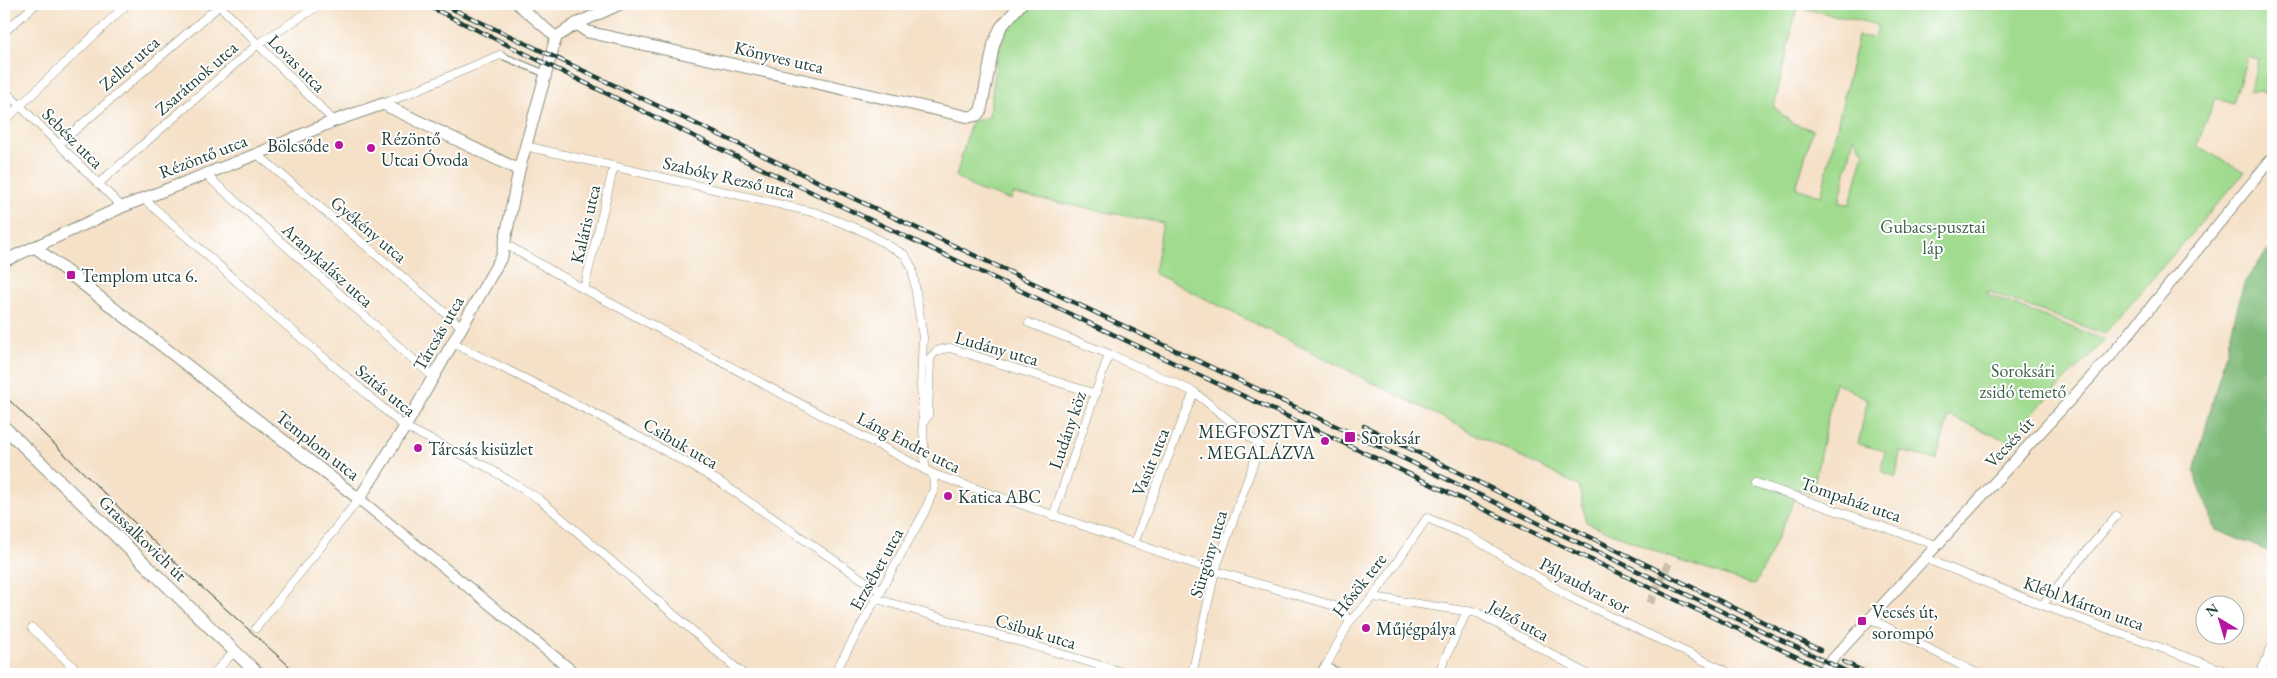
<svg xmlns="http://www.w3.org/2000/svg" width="2277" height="678" viewBox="0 0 2277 678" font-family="'EB Garamond',serif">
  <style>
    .green { fill: #a0db8f; stroke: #608c62; fill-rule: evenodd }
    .forest { fill: #80bb7a; stroke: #507c57 }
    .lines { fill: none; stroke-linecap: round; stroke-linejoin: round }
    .minor-tunnel { stroke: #cac0aa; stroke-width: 8; stroke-dasharray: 8 4; stroke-linecap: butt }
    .pedestrian-casing { stroke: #8a8f7e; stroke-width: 8 }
    .minor-casing { stroke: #8a8f7e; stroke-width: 9 }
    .tertiary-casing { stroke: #8a8f7e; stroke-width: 12 }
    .secondary-casing { stroke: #8a8f7e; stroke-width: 13 }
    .primary-casing { stroke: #8a8f7e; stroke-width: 14 }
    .pedestrian { stroke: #fff; stroke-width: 5.5 }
    .minor { stroke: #fff; stroke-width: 8 }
    .tertiary { stroke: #fff; stroke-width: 10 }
    .secondary { stroke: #fff; stroke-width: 11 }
    .primary { stroke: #fff; stroke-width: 12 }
    .tram { stroke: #1f3d34; stroke-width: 1 }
    .rail-casing { stroke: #1f3d34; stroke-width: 4.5 }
    .rail { stroke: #fff; stroke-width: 2.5; stroke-dasharray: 8; stroke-linecap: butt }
    .poi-dot { fill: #b5179e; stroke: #fff; stroke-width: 2 }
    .labels { text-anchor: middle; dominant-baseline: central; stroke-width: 4; stroke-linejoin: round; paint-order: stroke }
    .street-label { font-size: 18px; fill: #1f3d34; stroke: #fff }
    .poi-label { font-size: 18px; fill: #1f3d34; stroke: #fff; text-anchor: start }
    .park-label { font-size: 18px; fill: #3f644b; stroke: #fff }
  </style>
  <rect width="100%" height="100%" fill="#fff"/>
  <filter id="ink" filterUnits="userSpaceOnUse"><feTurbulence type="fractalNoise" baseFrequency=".02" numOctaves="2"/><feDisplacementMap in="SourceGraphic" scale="10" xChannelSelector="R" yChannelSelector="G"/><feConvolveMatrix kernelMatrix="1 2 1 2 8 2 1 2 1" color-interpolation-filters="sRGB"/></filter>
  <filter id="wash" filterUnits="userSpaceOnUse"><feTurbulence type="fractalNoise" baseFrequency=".0096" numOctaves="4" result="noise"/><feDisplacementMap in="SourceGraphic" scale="20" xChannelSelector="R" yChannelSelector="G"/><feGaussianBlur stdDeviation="1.12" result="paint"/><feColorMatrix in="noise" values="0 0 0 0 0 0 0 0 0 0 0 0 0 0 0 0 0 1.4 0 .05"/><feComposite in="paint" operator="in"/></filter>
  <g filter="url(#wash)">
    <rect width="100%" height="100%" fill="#f5e1c8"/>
    <path class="green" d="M1027 4H2273V17L2270 25 2273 27V93L2250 92 2259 60 2247 57 2233 104 2215 98 2197 146 2245 172 2104 334 1987 291 1988 295 2105 340 2031 415 2008 441 1949 416 1936 460 1900 451 1896 477 1881 471 1885 451 1858 444 1868 399 1835 382 1812 494 1799 490 1756 584 1747 583 1669 557 1586 522 1579 486 1154 273 1163 223 1013 194 1011 200 976 189 956 177 971 122 989 117 997 58 1001 45 1006 29ZM1797 7 1878 25 1875 38 1858 36 1821 196 1796 188 1813 130 1792 123 1774 107ZM1854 137 1864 153 1850 204 1839 203Z"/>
    <path class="forest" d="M2273 243V553L2216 530 2194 472 2244 283Z"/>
  </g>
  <g filter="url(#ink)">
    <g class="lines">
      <path class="minor-tunnel" d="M1650 603 1669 562"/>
      <g class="pedestrian-casing">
        <path id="pedestrian" d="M500 55 546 74"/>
      </g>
      <g class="minor-casing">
        <g id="minor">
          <path d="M218 4 334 121"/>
          <path d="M4 32 36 4"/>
          <path d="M4 90 122 207"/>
          <path d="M383 104 500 55"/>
          <path d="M4 121 127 4"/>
          <path d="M59 144 220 5"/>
          <path d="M525 146 817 213 865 232 905 255 912 268 923 337 921 385 925 468"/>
          <path d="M257 154 462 327"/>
          <path d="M205 174 433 377"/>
          <path d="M98 184 258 44 321 4"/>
          <path d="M143 198 272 313 405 427 487 467 539 499 743 674"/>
          <path d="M505 244 584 289 933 474 1215 571 1335 606 1350 621"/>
          <path d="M584 289 614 166"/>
          <path d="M1029 323 1109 354 1194 392 1260 445 1215 571 1192 674"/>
          <path d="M453 343C543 388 633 431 720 482L881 592"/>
          <path d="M923 423 928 416 930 359C935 350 940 349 950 348L1096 394"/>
          <path d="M1756 483 1936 545"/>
          <path d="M1053 516 1109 354"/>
          <path d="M1134 543 1194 392"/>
          <path d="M1924 558 2042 605 2234 674"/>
          <path d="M1373 597 1478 613 1587 674"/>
          <path d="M877 599 1129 674"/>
          <path d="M2042 605 2116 516"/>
          <path d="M1871 619 1978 674"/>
          <path d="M32 628 81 674"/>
          <path d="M256 628 359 499"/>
          <path d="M1325 668 1350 621 1373 597 1427 518 1470 536 1570 597 1732 674"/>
          <path d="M213 674 234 652"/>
          <path d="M834 674 924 513 934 489 933 474"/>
          <path d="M1438 674 1467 611"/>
          <path d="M2260 674 2273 644"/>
        </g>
      </g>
      <g class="tertiary-casing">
        <g id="tertiary">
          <path d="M517 4 556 37"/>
          <path d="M359 499 576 674"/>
          <path d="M1321 674 1325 668 1338 674"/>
          <path d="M1819 674 2115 351 2273 157"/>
        </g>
      </g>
      <g class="secondary-casing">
        <g id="secondary">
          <path d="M576 24 588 32 969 117 977 115 981 110 994 43 1001 27 1021 4"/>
          <path d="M35 247 359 499 405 427 502 256 519 170 556 37 576 24 620 4"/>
          <path d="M4 261 122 207 257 154 334 121 383 104 519 170"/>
        </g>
      </g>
      <g class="primary-casing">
        <path id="primary" d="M4 427 258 674"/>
      </g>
      <use href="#pedestrian" class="pedestrian"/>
      <use href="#minor" class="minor"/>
      <use href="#tertiary" class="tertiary"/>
      <use href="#secondary" class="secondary"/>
      <use href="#primary" class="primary"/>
      <path class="tram" d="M4 395 186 573 298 674"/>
      <g class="rail-casing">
        <g id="rail">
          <path d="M424 4 716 147 1833 674"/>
          <path d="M442 4 1359 437 1852 674"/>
          <path d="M1364 426 1820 650"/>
          <path d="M1844 662 1869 674"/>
        </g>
      </g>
      <use href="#rail" class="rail"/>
    </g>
  </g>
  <g class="poi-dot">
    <circle cx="339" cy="145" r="5"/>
    <circle cx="371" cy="148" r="5"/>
    <rect x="66" y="270" width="10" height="10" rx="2.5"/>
    <rect x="1344" y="431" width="12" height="12" rx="2.5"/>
    <circle cx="1325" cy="441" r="5"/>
    <circle cx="418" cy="448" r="5"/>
    <circle cx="948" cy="496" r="5"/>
    <rect x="1857" y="616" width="10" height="10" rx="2.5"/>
    <circle cx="1366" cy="628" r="5"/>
  </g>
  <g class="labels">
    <g class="street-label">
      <text transform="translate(779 57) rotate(13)">Könyves utca</text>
      <text transform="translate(129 63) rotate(-41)">Zeller utca</text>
      <text transform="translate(297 63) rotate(45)">Lovas utca</text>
      <text transform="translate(196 78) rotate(-41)">Zsarátnok utca</text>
      <text transform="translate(73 138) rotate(45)">Sebész utca</text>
      <text transform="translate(203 156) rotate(-21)">Rézöntő utca</text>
      <text transform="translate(729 177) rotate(13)">Szabóky Rezső utca</text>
      <text transform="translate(585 224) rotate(-77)">Kaláris utca</text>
      <text transform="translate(369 229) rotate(40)">Gyékény utca</text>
      <text transform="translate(328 265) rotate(42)">Aranykalász utca</text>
      <text transform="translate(438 333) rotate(-60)">Tárcsás utca</text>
      <text transform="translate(997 348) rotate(16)">Ludány utca</text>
      <text transform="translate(386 390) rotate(39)">Szitás utca</text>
      <text transform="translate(1067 430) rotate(-71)">Ludány köz</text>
      <text transform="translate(909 442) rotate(27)">Láng Endre utca</text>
      <text transform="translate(2009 442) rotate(-47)">Vecsés út</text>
      <text transform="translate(681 443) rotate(30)">Csibuk utca</text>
      <text transform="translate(318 445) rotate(38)">Templom utca</text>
      <text transform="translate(1150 462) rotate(-68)">Vasút utca</text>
      <text transform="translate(1851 499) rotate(19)">Tompaház utca</text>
      <text transform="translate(143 538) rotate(44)">Grassalkovich út</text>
      <text transform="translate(1208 554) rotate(-73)">Sürgöny utca</text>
      <text transform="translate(876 569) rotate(-61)">Erzsébet utca</text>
      <text transform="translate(1359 585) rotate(-52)">Hősök tere</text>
      <text transform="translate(1585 585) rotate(28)">Pályaudvar sor</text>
      <text transform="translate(2084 603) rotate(20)">Klébl Márton utca</text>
      <text transform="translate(1519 620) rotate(29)">Jelző utca</text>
      <text transform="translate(1036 631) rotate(17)">Csibuk utca</text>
    </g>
    <g class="poi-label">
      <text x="381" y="138">Rézöntő<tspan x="381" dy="21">Utcai Óvoda</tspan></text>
      <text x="329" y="145" text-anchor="end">Bölcsőde</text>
      <text x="81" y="275">Templom utca 6.</text>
      <text x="1315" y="431" text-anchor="end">MEGFOSZTVA<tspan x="1315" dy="21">. MEGALÁZVA</tspan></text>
      <text x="1361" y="437">Soroksár</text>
      <text x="428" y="448">Tárcsás kisüzlet</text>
      <text x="958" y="496">Katica ABC</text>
      <text x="1872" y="611">Vecsés út,<tspan x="1872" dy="21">sorompó</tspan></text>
      <text x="1376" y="628">Műjégpálya</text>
    </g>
    <g class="park-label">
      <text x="1933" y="226">Gubacs-pusztai<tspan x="1933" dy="21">láp</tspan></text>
      <text x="2023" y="370">Soroksári<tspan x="2023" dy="21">zsidó temető</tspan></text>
    </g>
  </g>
  <rect width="2277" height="678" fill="none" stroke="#fff" stroke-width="20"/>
  <g transform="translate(2220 620) rotate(322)"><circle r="24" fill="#ffffff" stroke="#a5b1ae"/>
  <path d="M0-4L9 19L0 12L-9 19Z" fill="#b5179e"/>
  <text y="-8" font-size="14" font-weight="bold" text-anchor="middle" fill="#1f3d34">N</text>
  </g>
</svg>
